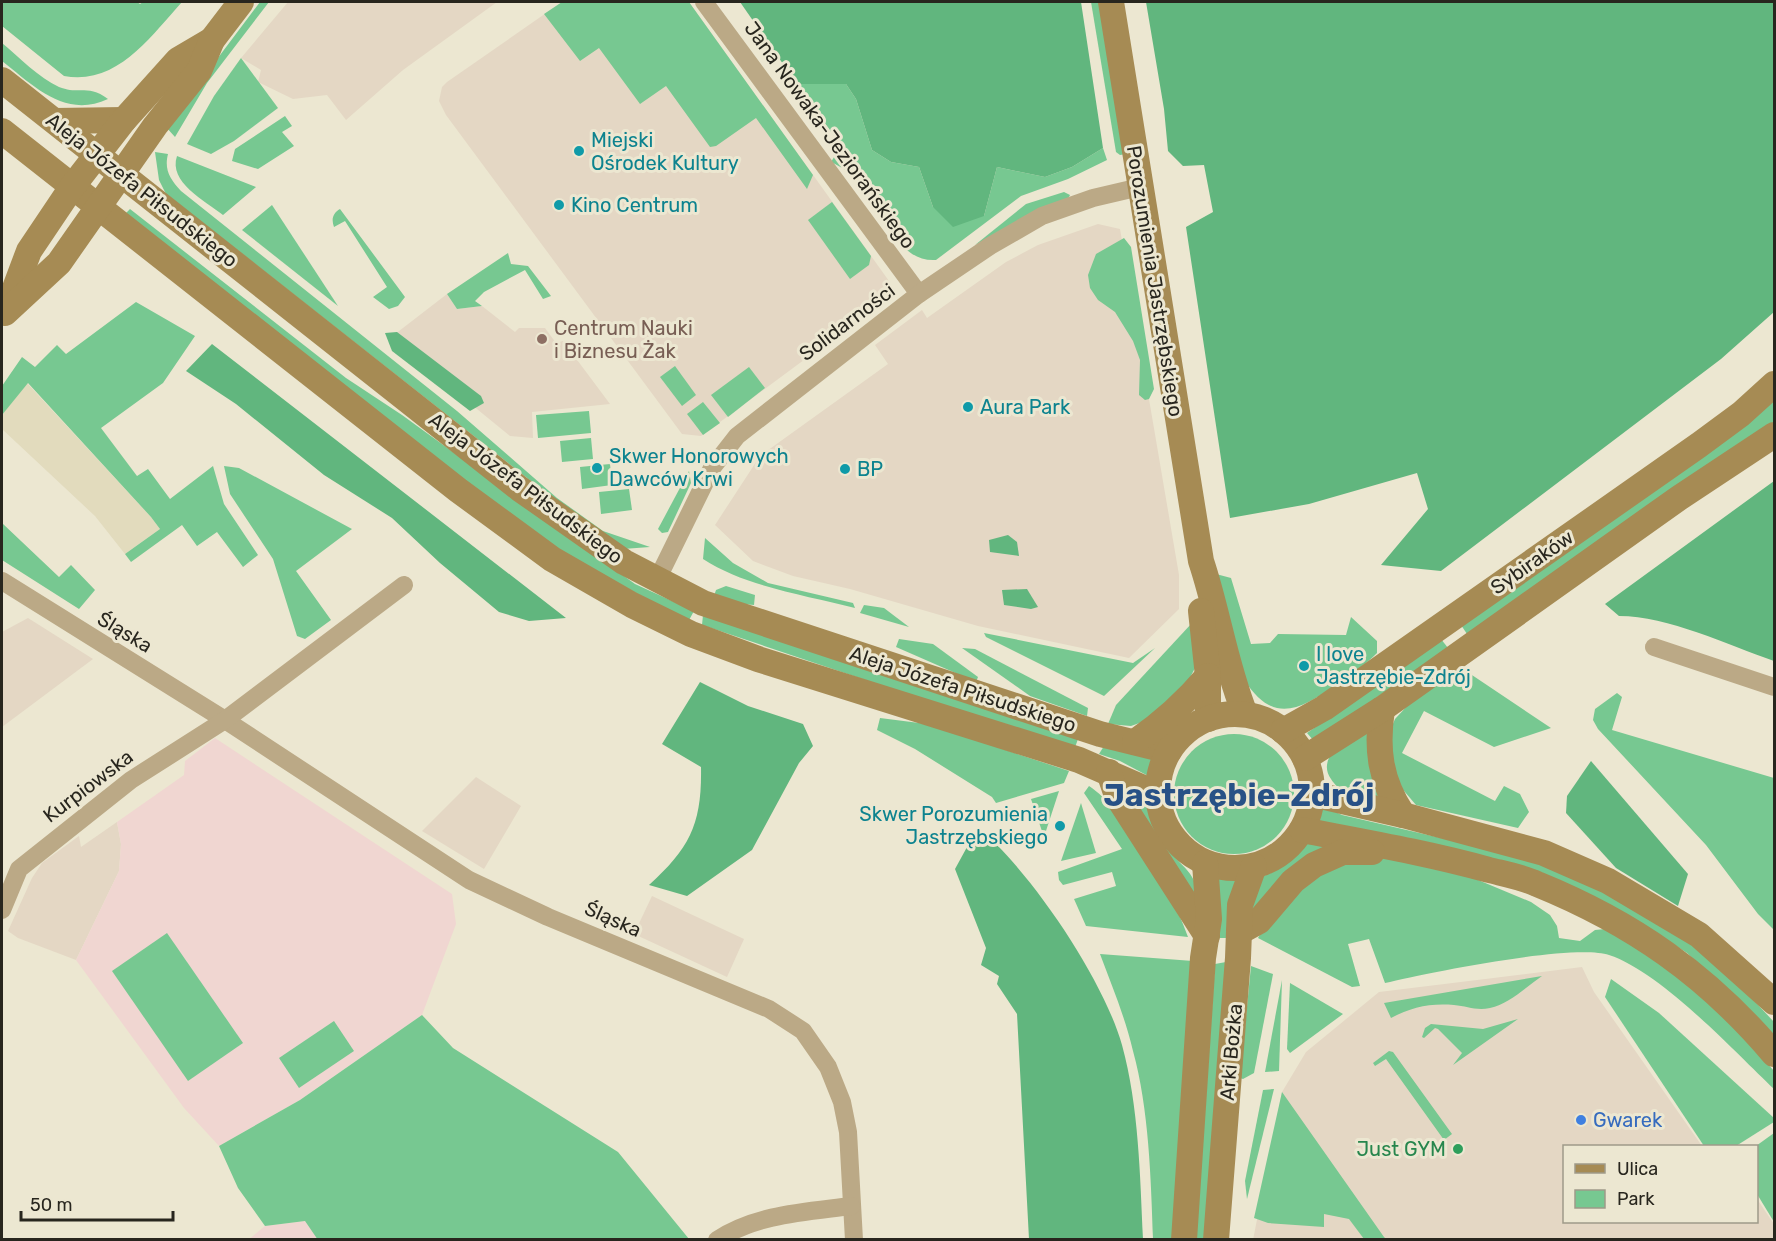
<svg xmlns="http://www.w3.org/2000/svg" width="1776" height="1241" viewBox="0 0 1776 1241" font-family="Rubik,sans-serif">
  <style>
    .commercial { fill: #e4d7c4 }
    .built { fill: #e2dbbd }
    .education { fill: #f0d6d1 }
    .green { fill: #77c891 }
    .forest { fill: #61b67e }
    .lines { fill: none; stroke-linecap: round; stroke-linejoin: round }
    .street { stroke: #bba986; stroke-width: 18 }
    .secondary { stroke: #a68b54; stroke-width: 26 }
    .culture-dot { fill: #0f9aa8; stroke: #ece7d1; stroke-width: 2 }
    .education-dot { fill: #8d6e63; stroke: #ece7d1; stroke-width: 2 }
    .shop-dot { fill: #3f7fe0; stroke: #ece7d1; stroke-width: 2 }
    .leisure-dot { fill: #2e9e5b; stroke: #ece7d1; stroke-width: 2 }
    .labels { text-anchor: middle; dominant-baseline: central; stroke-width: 6; stroke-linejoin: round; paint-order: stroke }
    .street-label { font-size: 20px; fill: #28261e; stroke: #ece7d1 }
    .culture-label { font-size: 20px; fill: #0d838f; stroke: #ece7d1; text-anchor: start }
    .education-label { font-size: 20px; fill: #785e54; stroke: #ece7d1; text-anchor: start }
    .shop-label { font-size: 20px; fill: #366cbe; stroke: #ece7d1; text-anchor: start }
    .leisure-label { font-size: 20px; fill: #27864d; stroke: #ece7d1; text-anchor: end }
    .town-label { font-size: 32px; font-weight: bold; fill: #285186; stroke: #ece7d1 }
  </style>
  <rect width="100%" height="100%" fill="#ece7d1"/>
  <g class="commercial">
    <path d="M288 2H497L403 70 346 120 327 95 293 99 258 82 261 70 241 58Z"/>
    <path d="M562 2H689L889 281V297L701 436 682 434 446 115 439 101 442 87 447 82Z"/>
    <path d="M1098 224 1120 229 1179 575V609L1129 658 978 626 850 589 793 576 753 561 715 525 760 456 888 364 875 345 922 310 927 318 1006 262 1038 245Z"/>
    <path d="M447 294 457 309 482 306 515 332 519 328H545L556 343 563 341 610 404 532 412 533 438 510 436 390 338Z"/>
    <path d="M28 618 93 659 2 727V632Z"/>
    <path d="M476 777 521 806 484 869 422 831Z"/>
    <path d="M117 822 121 844 119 871 76 960 18 938 8 931 32 878 42 863 79 836 81 847Z"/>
    <path d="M652 896 744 939 727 977 634 934Z"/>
    <path d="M1582 967 1594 992 1702 1146H1564V1222H1756L1757 1199 1774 1224V1240H1253L1282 1092 1306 1052 1379 992Z"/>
  </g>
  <path class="built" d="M27 383 151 517 160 529 125 554 95 516 2 429V415Z"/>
  <g class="education">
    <path d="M215 738 452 894 456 924 422 1015 300 1100 219 1146 184 1108 76 960 119 871 121 844 117 822 184 775 185 761Z"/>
    <path d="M305 1221 318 1239 248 1240 265 1226Z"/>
  </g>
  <g class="green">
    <path d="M2 2H137L140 4 143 2H182C151 36 117 86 64 76L2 26Z"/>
    <path d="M260 2H269L207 83 175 137 166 127Z"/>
    <path d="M562 2H689L813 175 807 189 756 118 716 146 710 147 666 86 640 104 599 48 580 61 544 14Z"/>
    <path d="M1091 2H1100L1126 154 1120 155 1116 152Z"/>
    <path d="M2 43C19 57 39 78 59 87 79 95 88 84 108 99 65 119 34 86 2 61Z"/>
    <path d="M241 58 278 108 234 141 211 154 187 144 214 96Z"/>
    <path d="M797 84H846L856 99 872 150 891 162 919 167 933 207 984 216 997 167 1045 177 1072 167 1103 148 1107 160 1068 179 1021 196 936 260C905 262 891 231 879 207 870 187 850 171 831 162L841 146Z"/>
    <path d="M285 116 292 126 282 132 294 146 258 169 232 161 235 149Z"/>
    <path d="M155 152 168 154C164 170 170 179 181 191L457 411 557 498 603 531 650 547 623 549 583 522 166 194 159 180Z"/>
    <path d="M177 156 256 187 223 215C205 201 168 182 177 156Z"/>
    <path d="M1064 192 1070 195 1068 199 975 245 1026 204Z"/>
    <path d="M832 202 871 256 869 265 850 279 808 220Z"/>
    <path d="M272 205 338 306 242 230Z"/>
    <path d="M130 209 346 378 402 415 556 527 635 584 694 611 688 622 564 553 497 507 125 214Z"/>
    <path d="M340 209 405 297 398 306 389 309 373 297 387 287 345 221 334 227C331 219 333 213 340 209Z"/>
    <path d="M1124 238 1131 247 1154 389 1149 399 1145 400 1139 395 1140 360 1133 341 1115 312 1098 300 1090 288 1088 275 1096 254Z"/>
    <path d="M508 253 511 264 528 266 551 296 543 299 525 270 484 292 475 301 482 306 457 309 447 294Z"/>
    <path d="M136 302 195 336 163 383 101 428 137 476 148 469 170 499 213 466 224 504 258 555 243 567 217 532 197 546 182 525 131 562 125 554 160 529 151 517 28 383 2 415V386L22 357 35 367 57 345 66 354Z"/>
    <path d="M675 366 696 395 682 406 660 377Z"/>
    <path d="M749 367 765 388 728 417 711 395Z"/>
    <path d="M1774 400V423L1467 634 1461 625Z"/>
    <path d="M703 402 720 423 703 435 687 414Z"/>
    <path d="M589 411 591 433 538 438 536 415Z"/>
    <path d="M591 438 593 459 562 462 560 441Z"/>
    <path d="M610 464 612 485 582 489 580 467Z"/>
    <path d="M224 466 239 468 352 529 296 571 331 620 305 639 297 636 273 559 230 494Z"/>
    <path d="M689 471 691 483 668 532 662 533 658 529Z"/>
    <path d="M629 489 632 510 601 514 599 492Z"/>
    <path d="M2 523 59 577 71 565 95 590 79 609 2 560Z"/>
    <path d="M705 538 733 563 768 583 853 603 855 608C805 595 746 587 703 559Z"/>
    <path d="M1216 574 1231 578 1251 644 1270 643 1278 634 1346 635 1351 617 1377 641V653C1365 665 1350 675 1336 685 1300 710 1272 725 1244 679Z"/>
    <path d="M726 586 755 595 754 605 732 603 714 596 716 590Z"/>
    <path d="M864 605 884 608 909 627 860 613Z"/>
    <path d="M703 615 1078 739 1074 750 702 625Z"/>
    <path d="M1192 623 1195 668 1183 691 1159 716 1131 726 1108 724 1116 705Z"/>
    <path d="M984 633 1133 663 1155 648 1104 696 986 637Z"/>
    <path d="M899 639 933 644 978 677 976 682 896 647Z"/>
    <path d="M1441 639 1448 648 1314 741 1307 733Z"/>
    <path d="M962 648 975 649 1088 708 1087 716 1030 696Z"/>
    <path d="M1460 667 1551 728 1494 747 1424 711 1402 753 1495 801 1504 786 1520 794 1529 812 1518 828 1416 805 1393 778 1387 738 1395 719 1409 704Z"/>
    <path d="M1617 693 1622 697 1612 730 1774 778V930L1758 914 1706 845 1598 729 1593 720 1595 709Z"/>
    <path d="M880 718 927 724 1069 771 1064 783 996 803 992 797 915 749 877 730Z"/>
    <path d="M1369 722 1383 798C1371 796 1357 795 1345 791 1340 790 1334 784 1331 779 1314 755 1354 734 1369 722Z"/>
    <circle cx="1234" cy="794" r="60"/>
    <path d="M1104 746 1158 758 1152 778 1120 761 1099 754Z"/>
    <path d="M1089 786C1124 808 1175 897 1188 937L1086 926 1074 899 1116 886 1112 872 1063 885 1059 880 1058 872 1122 849 1084 793Z"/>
    <path d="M1120 786 1152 804C1154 817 1156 830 1163 841 1182 872 1197 866 1201 911Z"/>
    <path d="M1059 791 1044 837 1031 799Z"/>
    <path d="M1081 803 1096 853 1061 861Z"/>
    <path d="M1320 804 1342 815 1510 854 1558 870 1611 896 1688 941 1747 993 1774 1022V1039L1745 1007 1687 953 1638 921 1316 823Z"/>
    <path d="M1310 840 1347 845 1250 918 1248 909 1261 878 1286 862Z"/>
    <path d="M1390 855 1447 867 1531 902 1550 915 1557 926 1559 938 1580 941 1595 930 1605 929C1625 941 1647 951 1665 965 1705 996 1741 1033 1774 1071V1089C1734 1051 1661 972 1609 955 1573 943 1427 973 1385 983L1369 939 1348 944 1360 986 1352 987 1258 938 1270 916 1320 869Z"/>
    <path d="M1213 877 1241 879 1228 938H1217Z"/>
    <path d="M167 933 243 1043 188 1081 112 971Z"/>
    <path d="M1100 954 1193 961 1178 1239H1153C1151 1179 1149 1109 1133 1051 1125 1017 1112 986 1100 954Z"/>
    <path d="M1226 962 1204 1239 1196 1240 1215 964Z"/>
    <path d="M1251 966 1273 974 1254 1073 1243 1079 1240 1078Z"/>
    <path d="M1542 976C1526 987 1509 1004 1490 1008 1476 1011 1467 1006 1454 1005 1430 1003 1412 1007 1391 1018L1384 1003Z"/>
    <path d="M1611 979 1659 1013 1774 1118V1122L1736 1146H1704L1605 997Z"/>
    <path d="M1282 980 1279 1071 1265 1072Z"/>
    <path d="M1290 983 1343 1014 1290 1053 1287 1049Z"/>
    <path d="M422 1015 453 1048 618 1152 689 1239 318 1240 305 1221 265 1226 238 1188 219 1146 300 1100Z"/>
    <path d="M1518 1019 1453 1065 1462 1053 1438 1029 1435 1028 1424 1038 1422 1037 1425 1028 1431 1024 1483 1029Z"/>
    <path d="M334 1021 354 1051 299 1088 279 1058Z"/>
    <path d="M1389 1051 1393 1052 1452 1134 1444 1140 1386 1059 1375 1066 1373 1063Z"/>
    <path d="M1274 1089 1247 1199 1245 1181 1263 1090Z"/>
    <path d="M1282 1092 1384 1237 1386 1239H1364L1349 1219 1324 1214V1227L1268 1223 1254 1218Z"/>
    <path d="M1774 1133V1222L1757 1194 1756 1146Z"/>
  </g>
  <g class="forest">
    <path d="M740 2H1081L1103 148 1072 167 1045 177 997 167 984 216 953 227 933 207 919 167 891 162 872 150 856 99 846 84H797Z"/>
    <path d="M1146 2H1774V312L1721 359 1441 571 1381 565 1428 509 1417 473 1309 504 1230 518 1186 227 1213 212 1204 165 1183 166 1168 151 1164 109Z"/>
    <path d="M397 332 481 396 484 403 470 411 392 351 385 333Z"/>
    <path d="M212 344 566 618 529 621 499 612 440 563 392 518 324 475 236 404 186 371Z"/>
    <path d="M1774 481V661C1728 645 1668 616 1619 616L1605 604Z"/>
    <path d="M1008 535 1017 542 1019 556 990 552 989 540Z"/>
    <path d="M1027 589 1038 607 1031 609 1004 605 1002 590Z"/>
    <path d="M700 682 748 706 803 724 813 746 799 763 752 850 687 896 649 885C690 848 702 824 701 767L662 744Z"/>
    <path d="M1591 761 1688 874 1678 906 1616 868 1566 813 1567 796Z"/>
    <path d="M978 827C1031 872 1103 978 1122 1045 1139 1107 1140 1176 1143 1239H1029L1017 1014 997 984 999 976 981 965 986 948 955 869Z"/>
  </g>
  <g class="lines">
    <g class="street">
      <path d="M704 2 919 294"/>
      <path d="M657 580 712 468 737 436 919 294 990 246 1042 216 1093 198 1140 187"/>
      <path d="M2 581 225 720 469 880 548 917 769 1009 803 1031 828 1067 842 1102 848 1132 854 1240"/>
      <path d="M1654 647 1774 687"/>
      <path d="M2 910 19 869 131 780 225 720 404 585"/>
      <path d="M717 1240C757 1214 805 1212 851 1206"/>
    </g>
    <g class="secondary">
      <path d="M1111 2 1201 561C1218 612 1225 664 1245 714"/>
      <path d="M2 80 520 489 624 562 703 603 1100 734 1169 751"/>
      <path d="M55 121 124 120"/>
      <path d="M2 131 458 490 552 559 632 605 691 634 758 659 1079 760 1157 794"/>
      <path d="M8 307 29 251 72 187 124 120 178 60 212 40"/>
      <path d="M5 313 59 263 155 126 199 71 212 40 241 2"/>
      <path d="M1201 611 1208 676V719"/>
      <path d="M1382 709C1376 749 1380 781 1403 815"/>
      <circle cx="1235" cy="791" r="77"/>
      <path d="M1283 731 1324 708 1699 445 1741 414 1774 384"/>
      <path d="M1135 742C1163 723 1186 702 1208 676"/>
      <path d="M1305 758 1382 709 1679 498 1774 435"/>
      <path d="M1109 772 1117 796 1207 936"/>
      <path d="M1312 794 1403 815 1544 853 1608 881 1699 935 1774 1002"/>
      <path d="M1302 830C1364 842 1428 853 1489 870 1505 874 1522 877 1537 884 1633 923 1707 975 1774 1054"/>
      <path d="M1239 932 1259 921 1293 881 1314 865 1343 852H1372"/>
      <path d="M1184 1240 1203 958 1209 919 1205 863"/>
      <path d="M1216 1240 1238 958 1240 905 1254 866"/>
    </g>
  </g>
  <g class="culture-dot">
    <circle cx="579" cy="151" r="6"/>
    <circle cx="559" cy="205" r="6"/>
    <circle cx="968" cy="407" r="6"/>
    <circle cx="597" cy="468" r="6"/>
    <circle cx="845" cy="469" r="6"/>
    <circle cx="1304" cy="666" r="6"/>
    <circle cx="1060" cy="826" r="6"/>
  </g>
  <circle class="education-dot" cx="542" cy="339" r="6"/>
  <circle class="shop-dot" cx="1581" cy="1120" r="6"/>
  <circle class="leisure-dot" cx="1458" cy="1149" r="6"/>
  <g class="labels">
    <g class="street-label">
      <text transform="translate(830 135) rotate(54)">Jana Nowaka-Jeziorańskiego</text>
      <text transform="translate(142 190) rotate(38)">Aleja Józefa Piłsudskiego</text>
      <text transform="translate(1155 281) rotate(81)">Porozumienia Jastrzębskiego</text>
      <text transform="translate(847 322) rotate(-37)">Solidarności</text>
      <text transform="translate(526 488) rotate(37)">Aleja Józefa Piłsudskiego</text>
      <text transform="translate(1532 562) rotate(-35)">Sybiraków</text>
      <text transform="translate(125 632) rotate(31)">Śląska</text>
      <text transform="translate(963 689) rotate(18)">Aleja Józefa Piłsudskiego</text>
      <text transform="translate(88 786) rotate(-37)">Kurpiowska</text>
      <text transform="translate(613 919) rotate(24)">Śląska</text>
      <text transform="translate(1231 1052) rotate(-85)">Arki Bożka</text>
    </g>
    <g class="culture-label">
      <text x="591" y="140">Miejski<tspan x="591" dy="23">Ośrodek Kultury</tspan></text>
      <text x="571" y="205">Kino Centrum</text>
      <text x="980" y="407">Aura Park</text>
      <text x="609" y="456">Skwer Honorowych<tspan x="609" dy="23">Dawców Krwi</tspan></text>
      <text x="857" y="469">BP</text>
      <text x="1316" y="654">I love<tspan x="1316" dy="23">Jastrzębie-Zdrój</tspan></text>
      <text x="1048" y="814" text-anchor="end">Skwer Porozumienia<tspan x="1048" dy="23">Jastrzębskiego</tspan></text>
    </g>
    <g class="education-label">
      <text x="554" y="328">Centrum Nauki<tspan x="554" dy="23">i Biznesu Żak</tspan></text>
    </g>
    <g class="shop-label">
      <text x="1593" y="1120">Gwarek</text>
    </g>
    <g class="leisure-label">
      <text x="1446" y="1149">Just GYM</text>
    </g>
    <g class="town-label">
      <text x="1239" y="795">Jastrzębie-Zdrój</text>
    </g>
  </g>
  <rect width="1776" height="1241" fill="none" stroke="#28261e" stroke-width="6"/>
  <rect x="1563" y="1145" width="195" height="78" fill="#ece7d1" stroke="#9e9a89" stroke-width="1.5"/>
  <rect x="1575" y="1164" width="30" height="9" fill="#a68b54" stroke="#9e9a89" stroke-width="1.5"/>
  <text x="1617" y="1175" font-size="18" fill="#28261e">Ulica</text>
  <rect x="1575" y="1190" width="30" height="18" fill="#77c891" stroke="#9e9a89" stroke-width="1.5"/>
  <text x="1617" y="1205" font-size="18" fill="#28261e">Park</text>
  <path d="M21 1211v9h152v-9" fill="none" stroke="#28261e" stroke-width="3"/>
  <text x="30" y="1211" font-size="18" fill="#28261e" stroke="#ece7d1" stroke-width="4.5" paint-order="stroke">50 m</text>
</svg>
